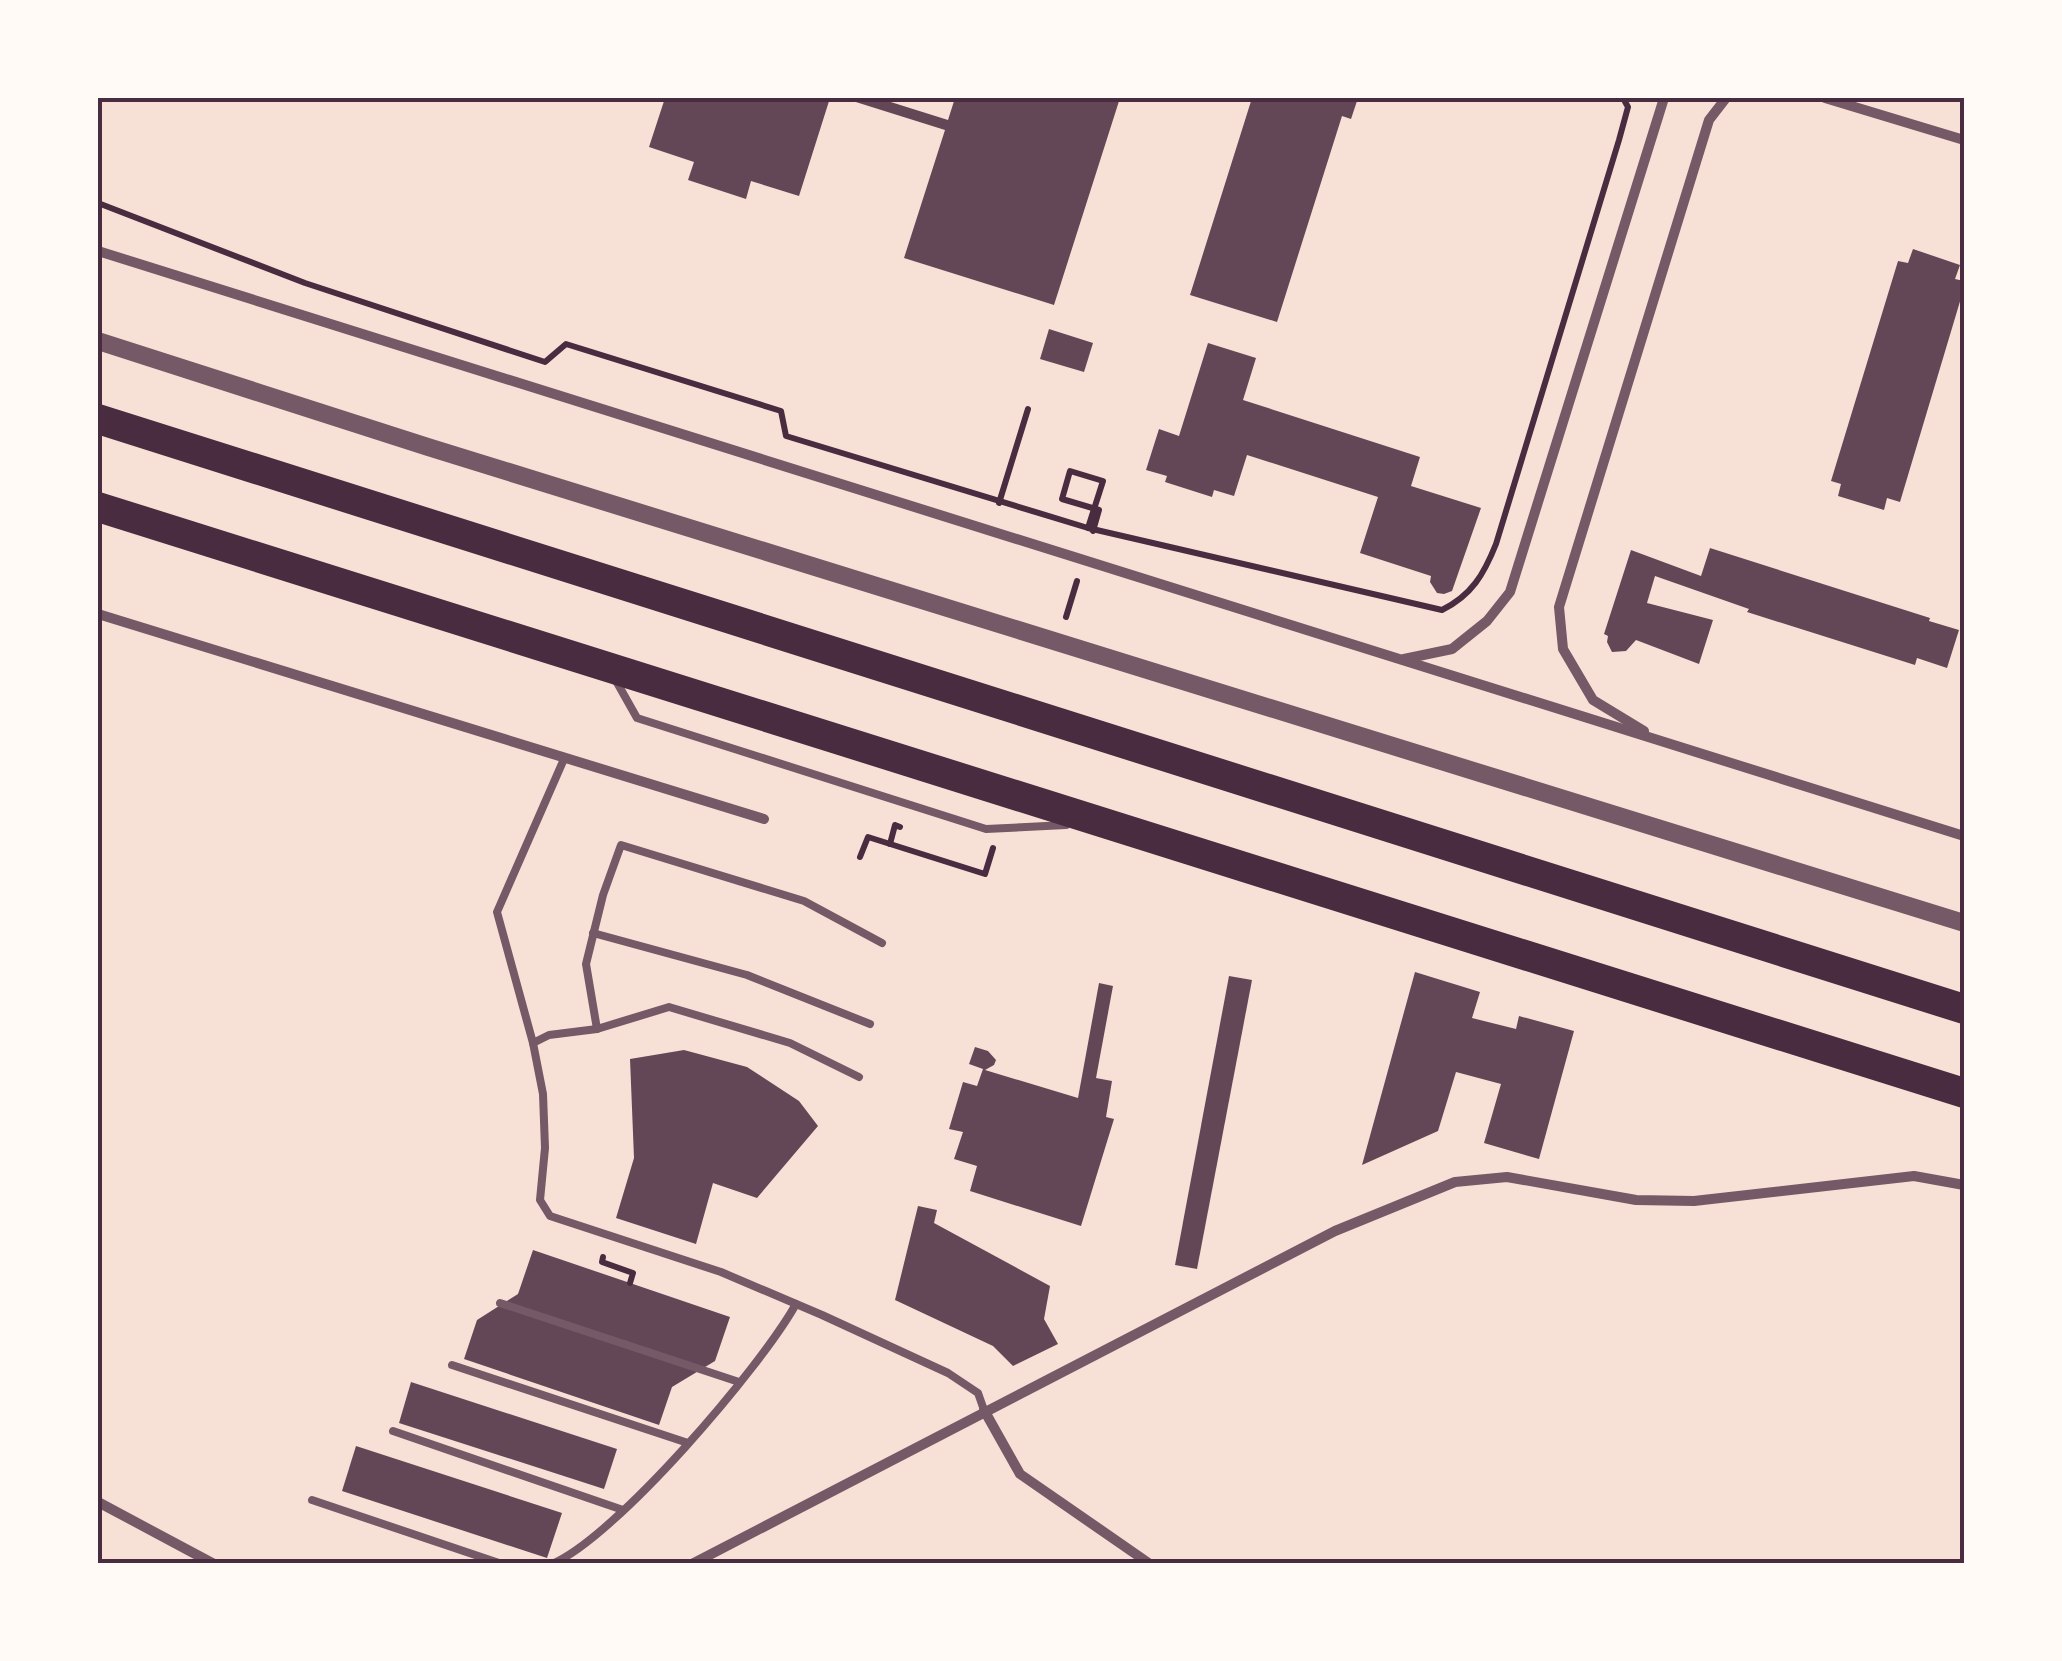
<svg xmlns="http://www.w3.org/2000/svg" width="2062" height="1661" viewBox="0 0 2062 1661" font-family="Roboto,sans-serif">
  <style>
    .building { fill: #644757 }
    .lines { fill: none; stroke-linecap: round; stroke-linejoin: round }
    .path { stroke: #4a2c40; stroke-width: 6 }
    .service { stroke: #755966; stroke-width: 8 }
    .minor { stroke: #755966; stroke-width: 10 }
    .tertiary { stroke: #755966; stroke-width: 18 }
    .motorway { stroke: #4a2c40; stroke-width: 30 }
    .neatline { fill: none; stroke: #4a2c40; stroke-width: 4 }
  </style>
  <rect width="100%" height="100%" fill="#f7e1d7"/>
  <g class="building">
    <path d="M665 98H830L799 196 751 181 746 199 688 180 694 162 649 147Z"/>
    <path d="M843 98H878L948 120 955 98H1120L1054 305 904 258 945 130Z"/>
    <path d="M1252 98H1358L1351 119 1342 116 1277 322 1190 295Z"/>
    <path d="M1913 249 1960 265 1955 279 1964 281V288L1900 502 1887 498 1884 510 1838 496 1841 484 1831 481 1898 261 1908 263Z"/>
    <path d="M1049 329 1093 343 1084 372 1040 359Z"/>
    <path d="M1208 343 1256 358 1243 400 1420 457 1411 486 1481 508 1452 591 1444 594 1437 593 1430 582 1431 576 1360 553 1378 497 1247 455 1234 496 1214 490 1212 497 1165 482 1167 476 1146 470 1159 429 1179 436Z"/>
    <path d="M1710 548 1930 618 1929 621 1959 630 1947 668 1917 658 1915 665 1747 612 1749 609 1655 576 1647 603 1713 620 1699 664 1636 640 1626 651 1612 652 1607 642 1608 636 1604 634 1631 550 1701 576Z"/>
    <path d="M1415 972 1480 992 1472 1018 1516 1029 1519 1016 1574 1031 1539 1159 1484 1143 1501 1084 1456 1072 1438 1131 1362 1165Z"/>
    <path d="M1229 976 1252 980 1197 1269 1175 1265Z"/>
    <path d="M1099 983 1113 986 1096 1078 1112 1081 1106 1117 1114 1119 1081 1226 970 1191 977 1166 954 1159 963 1132 949 1129 963 1082 977 1086 983 1069 969 1064 975 1047 988 1051 996 1060 994 1065 985 1070 1078 1098Z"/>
    <path d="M684 1050 747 1067 799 1101 818 1126 757 1198 713 1183 696 1244 616 1218 634 1158 630 1059Z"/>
    <path d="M918 1206 937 1210 934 1223 1050 1286 1044 1319 1058 1344 1013 1366 993 1346 895 1300Z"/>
    <path d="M533 1250 730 1317 715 1361 672 1387 659 1425 464 1359 477 1320 518 1294Z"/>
    <path d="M411 1382 617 1449 604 1489 399 1423Z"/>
    <path d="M356 1446 562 1513 547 1558 342 1491Z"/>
  </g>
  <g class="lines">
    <g class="path">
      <path d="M98 203 305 283 545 362 566 344 781 411 786 436 1088 528 1442 610C1472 595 1484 574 1496 544L1619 140 1628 107 1623 98"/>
      <path d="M999 503 1028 409"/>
      <path d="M1088 528 1103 481 1070 471 1062 499 1099 510 1093 531"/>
      <path d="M1066 617 1077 581"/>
      <path d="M890 844 895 825 900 827"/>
      <path d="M860 857 868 837 985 874 993 848"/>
      <path d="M603 1257 602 1262 633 1273 630 1283"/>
    </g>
    <g class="service">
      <path d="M615 679 637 718 986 829 1066 825"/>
      <path d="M564 759 497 912 533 1043 549 1035 597 1029 669 1007 790 1043 859 1077"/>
      <path d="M593 933 747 975 870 1024"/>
      <path d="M597 1029 586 964 603 895 621 845 804 901 882 943"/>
      <path d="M533 1043 543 1094 545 1148 540 1200 550 1216 721 1272 822 1315 948 1373 978 1393 984 1410"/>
      <path d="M500 1303 739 1382"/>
      <path d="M452 1365 688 1443"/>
      <path d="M393 1431 623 1510"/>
      <path d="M312 1500 502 1564"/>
      <path d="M552 1564C616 1537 761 1367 796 1304"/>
    </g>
    <g class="minor">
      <path d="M1825 98 1964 140"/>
      <path d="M98 251 1964 836"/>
      <path d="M98 614 764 819"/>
      <path d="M1404 659 1452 649 1487 621 1510 592 1664 98"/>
      <path d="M1644 731 1593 700 1563 649 1559 607 1709 120 1726 98"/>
      <path d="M984 1410 1020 1474 1150 1564"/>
      <path d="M98 1502 214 1564"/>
      <path d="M692 1564 1335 1231 1455 1182 1507 1177 1636 1200 1694 1201 1914 1176 1964 1185"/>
    </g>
    <path class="tertiary" d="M98 341 428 447 1964 923"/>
    <g class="motorway">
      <path d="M98 419 1964 1009"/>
      <path d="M98 507 1964 1093"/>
    </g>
  </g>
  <rect width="2062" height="1661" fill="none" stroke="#fffaf5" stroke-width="200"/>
  <rect x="100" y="100" width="1862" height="1461" class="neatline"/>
</svg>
